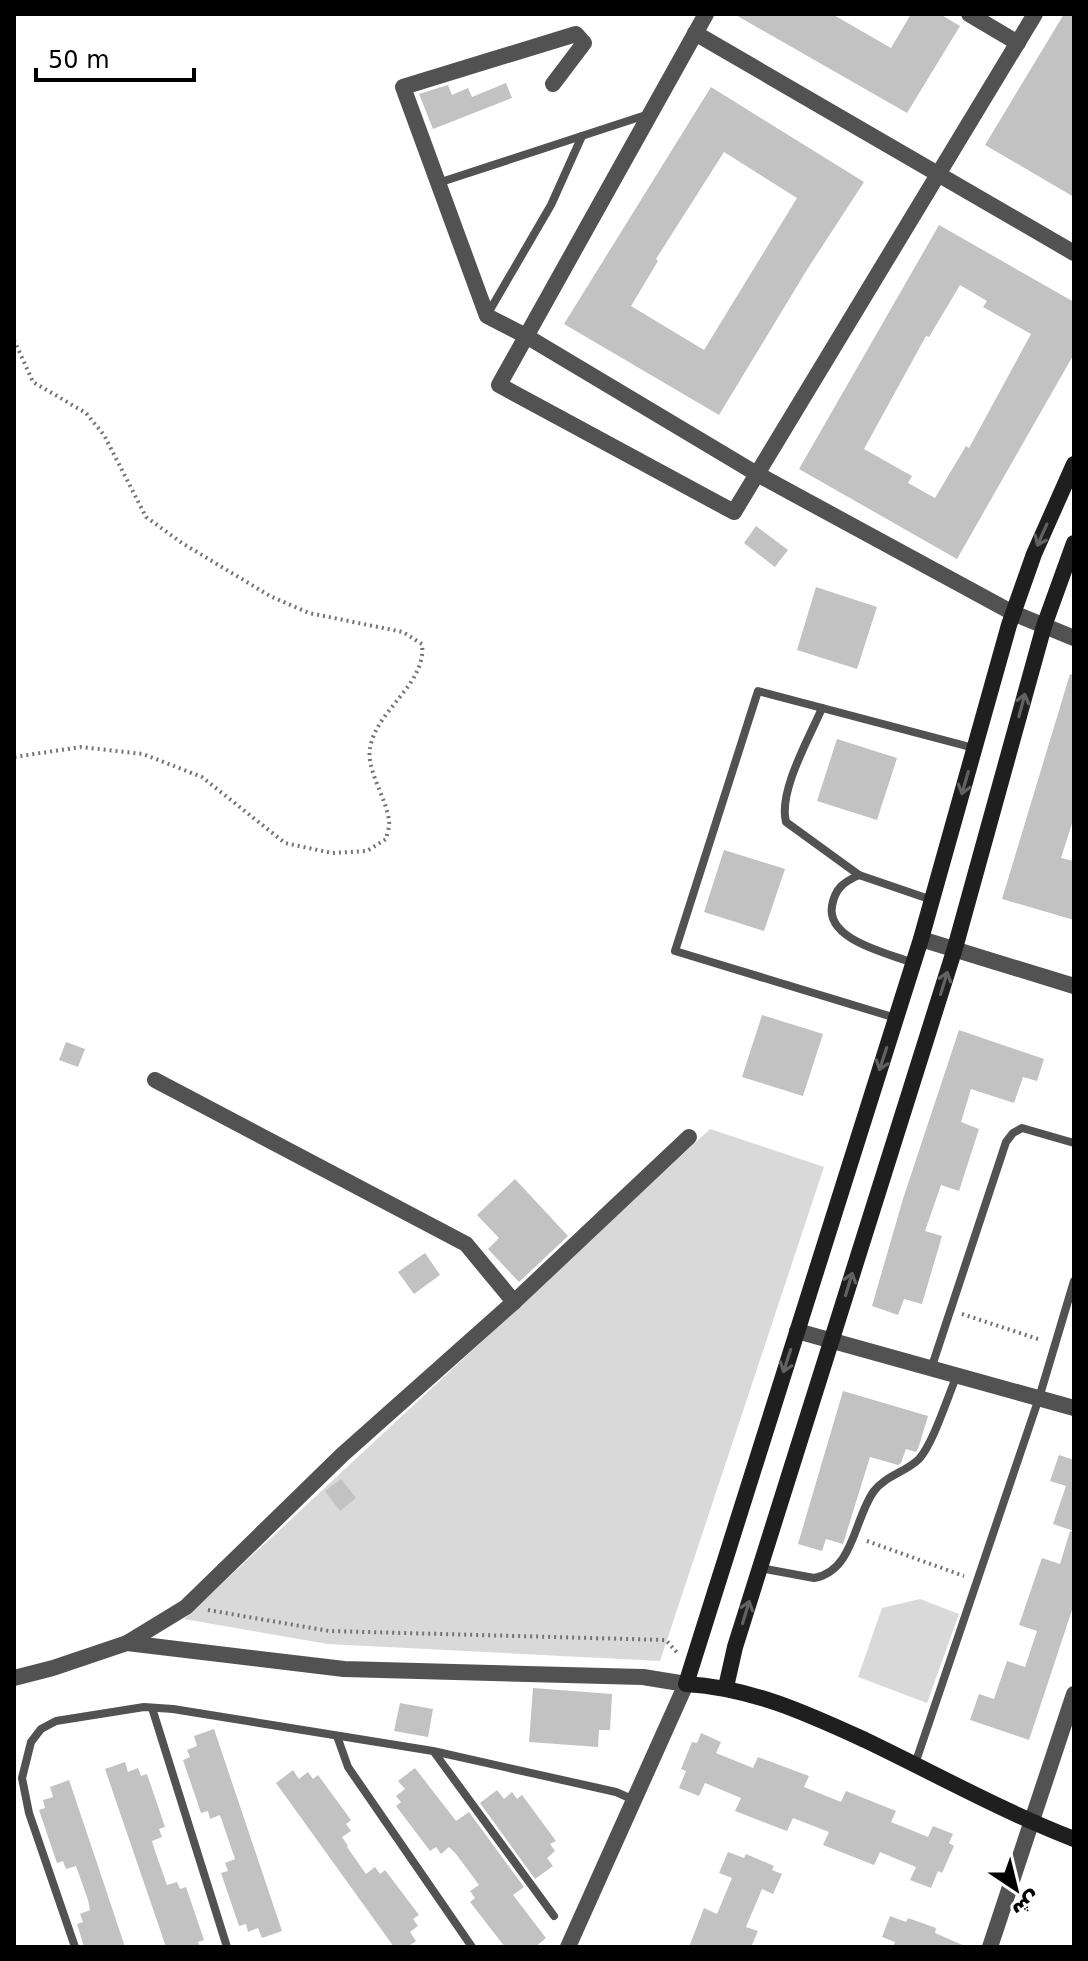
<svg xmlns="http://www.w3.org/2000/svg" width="1088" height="1961" viewBox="0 0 1088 1961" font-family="'DejaVu Sans','Noto Sans Arabic',sans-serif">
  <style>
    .green { fill: #d9d9d9 }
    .building { fill: #c2c2c2; fill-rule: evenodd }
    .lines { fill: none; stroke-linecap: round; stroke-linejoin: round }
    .path { stroke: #747474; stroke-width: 4; stroke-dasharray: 2 4; stroke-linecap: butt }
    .lane { stroke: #525252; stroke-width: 8 }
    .street { stroke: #525252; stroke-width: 16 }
    .secondary { stroke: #1f1f1f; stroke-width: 16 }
    .oneway { stroke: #626262 }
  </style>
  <rect width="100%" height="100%" fill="#fff"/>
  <g class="green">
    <path d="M710 1129 824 1167 660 1661 328 1644 184 1619Z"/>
    <path d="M920 1599 959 1614 927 1703 858 1677 882 1608Z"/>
  </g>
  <g class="building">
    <path d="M734 14H832L891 48 911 14H940L960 26 907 113Z"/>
    <path d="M1064 14H1074V197L985 145Z"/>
    <path d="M506 83 512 98 433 129 419 94 448 85 452 95 468 88 472 97Z"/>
    <path d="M711 87 864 182 808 268 719 415 564 324ZM724 152 797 198 704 350 631 306 658 261 656 259Z"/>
    <path d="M939 225 1074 302V354L957 559 799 469ZM960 285 987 301 983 307 1031 334 969 448 966 446 935 498 908 483 912 476 864 449 926 336 929 337Z"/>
    <path d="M756 526 788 550 775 567 744 543Z"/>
    <path d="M816 587 877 607 857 669 797 650Z"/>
    <path d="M1070 674 1074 675V817L1061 858 1074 861V920L1002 899Z"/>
    <path d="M837 739 897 758 877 820 817 801Z"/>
    <path d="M724 850 785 869 764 931 704 912Z"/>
    <path d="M762 1015 823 1034 803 1096 742 1077Z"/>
    <path d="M959 1030 1044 1059 1037 1081 1023 1077 1014 1103 971 1089 961 1122 979 1129 959 1191 941 1185 925 1231 942 1236 922 1304 904 1299 898 1315 872 1306 903 1199Z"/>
    <path d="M66 1042 85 1049 78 1067 59 1060Z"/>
    <path d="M515 1179 568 1236 519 1282 488 1249 499 1238 477 1215Z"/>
    <path d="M425 1253 440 1275 414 1294 398 1272Z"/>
    <path d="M843 1391 928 1416 918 1449 916 1452 906 1449 901 1463 898 1465 870 1457 843 1544 826 1539 822 1551 798 1544Z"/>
    <path d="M1059 1455 1074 1460V1531L1053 1524 1066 1486 1050 1481Z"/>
    <path d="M341 1479 356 1498 340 1511 325 1491Z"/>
    <path d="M1070 1531 1074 1532V1604L1029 1740 970 1720 979 1694 994 1699 1007 1661 1025 1667 1037 1631 1019 1625 1035 1578 1042 1558 1060 1564Z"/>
    <path d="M533 1688 612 1694 610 1730H599L598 1747 529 1742Z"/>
    <path d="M400 1703 433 1709 428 1737 394 1731Z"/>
    <path d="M214 1729 282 1931 262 1938 258 1928 248 1932 246 1924 239 1926 221 1873 228 1871 225 1863 235 1859 220 1815 210 1819 208 1811 201 1813 183 1760 190 1757 187 1750 197 1746 194 1736Z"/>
    <path d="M701 1733 721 1742 716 1753 753 1768 758 1757 809 1776 804 1787 841 1802 846 1791 896 1811 891 1822 928 1837 933 1826 953 1834 949 1843 954 1846 942 1873 938 1871 931 1888 910 1880 916 1867 880 1852 874 1865 823 1845 829 1832 793 1818 787 1831 735 1811 741 1798 705 1783 699 1796 679 1788 686 1771 681 1769 692 1742 697 1743Z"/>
    <path d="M125 1762 128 1772 138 1768 141 1776 147 1774 165 1827 159 1829 162 1837 152 1841 155 1851 167 1885 177 1882 180 1889 186 1887 204 1940 198 1942 200 1947H166L105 1769Z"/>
    <path d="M415 1768 456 1821 469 1812 524 1887 513 1895 546 1938 535 1947H505L470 1902 475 1898 470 1891 479 1885 456 1854 449 1847 441 1854 436 1847 430 1851 396 1806 401 1802 396 1796 405 1789 398 1781Z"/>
    <path d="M293 1770 299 1779 308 1772 313 1779 318 1775 351 1820 346 1824 351 1831 342 1837 348 1846 347 1847 366 1874 375 1867 380 1874 385 1870 419 1915 413 1919 418 1926 410 1932 416 1941 407 1947H394L276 1783Z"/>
    <path d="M69 1780 99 1869 125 1947H84L77 1924 83 1922 80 1914 90 1910 88 1900 76 1866 66 1869 63 1861 57 1863 39 1810 45 1808 43 1800 53 1797 50 1787Z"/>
    <path d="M497 1790 504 1799 512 1792 517 1799 522 1795 556 1841 550 1844 555 1851 547 1858 553 1866 535 1879 480 1803Z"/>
    <path d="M728 1852 744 1858 746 1854 774 1866 772 1870 782 1874 773 1894 762 1889 746 1927 758 1931 751 1947H689L704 1908 717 1914 732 1878 719 1873Z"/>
    <path d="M890 1916 906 1922 908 1918 936 1928 935 1933 967 1947H893L895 1942 882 1937Z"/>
  </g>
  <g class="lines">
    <g class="path">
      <path d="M14 340 33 382 86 413 104 435 146 517 182 543 270 596 309 613 403 632 422 644C427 684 376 710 370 748 366 770 387 799 389 821 390 826 387 834 386 839L367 851 332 853 285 843 202 777 143 754 81 747 14 757"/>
      <path d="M962 1314 1041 1340"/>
      <path d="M867 1541 964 1576"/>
      <path d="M208 1610 329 1631 666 1640 679 1655"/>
    </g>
    <g class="lane">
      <path d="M438 183 649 114"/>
      <path d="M487 315 551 205 582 136"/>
      <path d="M822 708C810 737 778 791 786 822L859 875"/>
      <path d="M913 963C888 953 826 940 832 906 835 888 844 882 859 875L932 900"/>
      <path d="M896 1018 675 951 758 691 974 748"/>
      <path d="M931 1369 1006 1142 1013 1133 1022 1128 1074 1143"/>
      <path d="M760 1568 814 1578C854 1571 854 1518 874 1491 885 1476 906 1472 919 1459 933 1444 948 1396 957 1375"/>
      <path d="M152 1708 227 1947"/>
      <path d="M337 1736 348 1767 472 1947"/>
      <path d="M434 1752 554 1916"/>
      <path d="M915 1764 1039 1398 1074 1281"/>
      <path d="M75 1947 29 1813 22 1778 31 1742 41 1729 56 1721 144 1707 173 1709 433 1751 616 1792 634 1800"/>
    </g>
    <g class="street">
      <path d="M706 14 499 385 734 512 1035 14"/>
      <path d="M969 14 1018 43"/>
      <path d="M695 33 1074 253"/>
      <path d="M553 84 584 43 576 34 403 87 487 316 526 336 757 474 1013 613 1074 638"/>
      <path d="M921 939 1074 986"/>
      <path d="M155 1080 466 1244 514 1302"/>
      <path d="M797 1331 1074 1408"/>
      <path d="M127 1643 186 1607 342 1455 514 1302 689 1137"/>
      <path d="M14 1678 53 1668 127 1643 344 1669 643 1677 686 1684 568 1947"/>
      <path d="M990 1947 1074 1694"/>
    </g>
    <g class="secondary">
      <path d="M1074 464 1034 554 1009 625 921 939 686 1684C752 1688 806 1713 865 1740 934 1773 1002 1811 1074 1839"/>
      <path d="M726 1687 735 1647 955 948 1044 626 1074 543"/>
    </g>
  </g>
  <defs><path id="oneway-shaft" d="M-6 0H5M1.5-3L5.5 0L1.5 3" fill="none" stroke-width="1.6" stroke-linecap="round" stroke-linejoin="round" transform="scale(2)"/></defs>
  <g class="oneway">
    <use href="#oneway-shaft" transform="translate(1042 535) rotate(114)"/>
    <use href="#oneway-shaft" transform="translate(1022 705) rotate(-75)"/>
    <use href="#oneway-shaft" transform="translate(965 783) rotate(106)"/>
    <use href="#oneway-shaft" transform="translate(944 983) rotate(-73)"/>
    <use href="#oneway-shaft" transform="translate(883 1059) rotate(108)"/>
    <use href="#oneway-shaft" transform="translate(849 1284) rotate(-73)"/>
    <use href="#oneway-shaft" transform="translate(787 1361) rotate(108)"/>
    <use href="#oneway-shaft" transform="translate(746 1612) rotate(-73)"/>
  </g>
  <rect width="1088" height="1961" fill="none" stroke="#000000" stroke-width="32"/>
  <g transform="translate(1016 1889) rotate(145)" stroke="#ffffff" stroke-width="6" paint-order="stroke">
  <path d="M0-6L14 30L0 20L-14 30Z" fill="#000000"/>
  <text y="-12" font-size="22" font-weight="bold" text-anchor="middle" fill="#000000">ش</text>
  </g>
  <path d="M36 68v12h158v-12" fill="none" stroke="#000000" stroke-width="4"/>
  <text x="48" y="68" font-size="24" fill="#000000" stroke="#ffffff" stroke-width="6" paint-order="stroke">50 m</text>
</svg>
